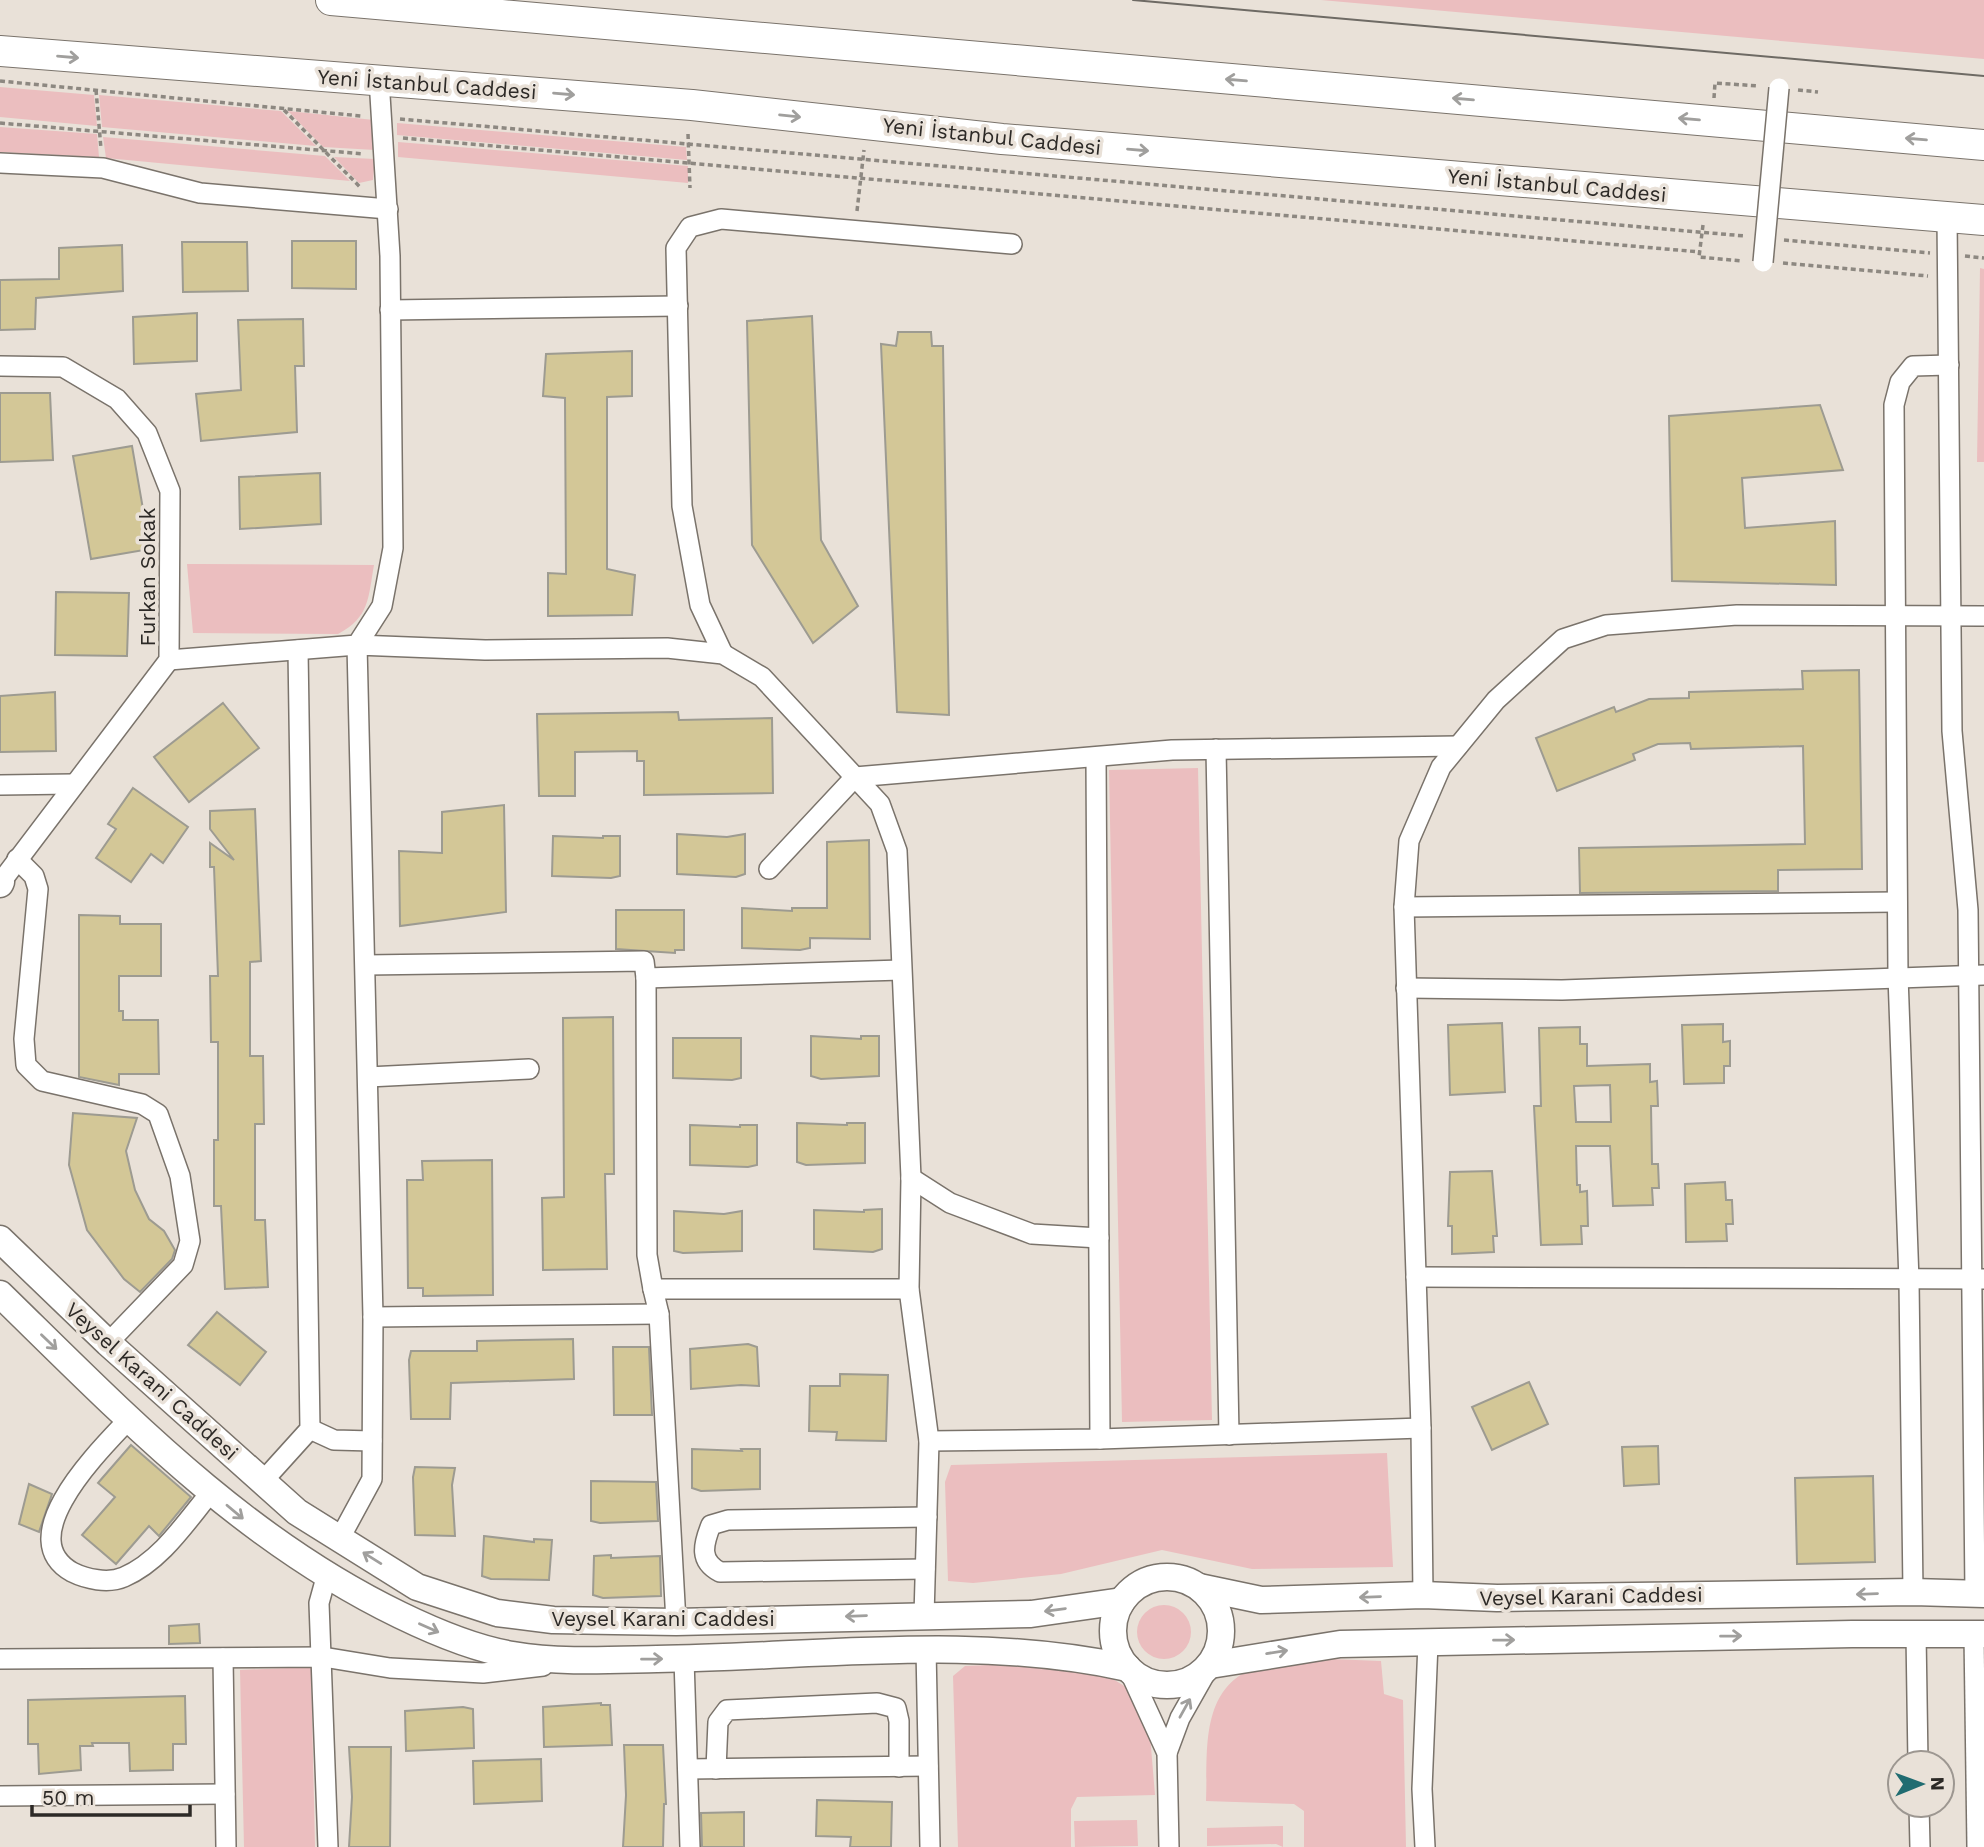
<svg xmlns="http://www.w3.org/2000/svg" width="1984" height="1847" viewBox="0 0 1984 1847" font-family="'Work Sans',sans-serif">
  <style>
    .green { fill: #ebbebf }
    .building { fill: #d3c797; stroke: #9d9b91; stroke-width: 2; fill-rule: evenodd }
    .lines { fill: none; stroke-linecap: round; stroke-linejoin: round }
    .minor-casing { stroke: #7a736b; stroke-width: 22 }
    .major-casing { stroke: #7a736b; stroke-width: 29 }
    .highway-casing { stroke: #7a736b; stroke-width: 32 }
    .path { stroke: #8d8881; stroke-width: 3.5; stroke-dasharray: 5 3.5; stroke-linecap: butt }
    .minor { stroke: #fff; stroke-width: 19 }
    .major { stroke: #fff; stroke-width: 26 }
    .highway { stroke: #fff; stroke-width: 30 }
    .tram { stroke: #6e6a64; stroke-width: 2 }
    .minor-bridge-casing { stroke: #7a736b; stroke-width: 22; stroke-linecap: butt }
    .minor-bridge { stroke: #fff; stroke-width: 19 }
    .oneway { stroke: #a09f9d }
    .labels { text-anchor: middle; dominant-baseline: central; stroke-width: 7; stroke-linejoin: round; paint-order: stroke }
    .street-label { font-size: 21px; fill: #2c2926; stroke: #e9e1d8 }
  </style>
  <rect width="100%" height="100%" fill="#e9e1d8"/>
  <g class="green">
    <path d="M1321 0H1984V59Z"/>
    <path d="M0 87 94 95 97 126 0 117Z"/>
    <path d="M99 95 281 111 316 146 102 127Z"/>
    <path d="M288 111 374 120 375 150 323 147Z"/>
    <path d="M397 123 686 147 687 160 397 135Z"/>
    <path d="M0 127 97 134 99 157 0 152Z"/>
    <path d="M103 137 325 156 350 181 106 158Z"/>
    <path d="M398 142 688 166V183L398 157Z"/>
    <path d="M334 157 375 159 373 180 359 183Z"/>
    <path d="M1980 268 1984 269V462H1977Z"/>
    <path d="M187 564H198L374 565C368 598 370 617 338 634L193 633Z"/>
    <path d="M1198 768 1212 1420 1122 1422 1109 770Z"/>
    <path d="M1387 1453 1393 1567 1252 1569 1162 1550 1061 1574 973 1583 948 1581 945 1482 951 1465Z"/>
    <circle cx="1164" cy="1632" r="27"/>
    <path d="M1305 1658 1381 1661 1384 1694 1403 1700 1406 1847H1304V1811L1294 1804 1206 1801C1208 1754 1199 1693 1251 1669 1266 1662 1288 1662 1305 1658Z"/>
    <path d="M1033 1663 1103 1673 1126 1687 1149 1723 1155 1795 1077 1797 1071 1809V1847H958L953 1676 965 1666Z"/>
    <path d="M311 1667 315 1847H244L240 1670Z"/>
    <path d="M1137 1820 1138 1846 1075 1847 1074 1821Z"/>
    <path d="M1283 1826V1847L1276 1844 1207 1846V1828Z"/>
  </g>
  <g class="building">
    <path d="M292 241H356V289L292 288Z"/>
    <path d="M182 242H247L248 291 183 292Z"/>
    <path d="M122 245 123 291 36 298 35 329 0 330V280L59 279V248Z"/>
    <path d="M197 313V361L134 364 133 317Z"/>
    <path d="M812 316 821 540 858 606 813 643 752 545 747 321Z"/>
    <path d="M303 319 304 366H295L297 432 201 441 196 394 241 390 238 320Z"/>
    <path d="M898 332H931L932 346H943L949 715 897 712 881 344 896 346Z"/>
    <path d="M632 351V396L607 397V569L635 575 632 615 548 616V573L566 574 565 398 543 396 546 354Z"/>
    <path d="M0 393H50L53 460 0 462Z"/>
    <path d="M1820 405 1843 470 1742 478 1745 528 1835 521 1836 585 1672 581 1669 416Z"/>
    <path d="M132 446 150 549 91 559 73 456Z"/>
    <path d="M320 473 321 524 240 529 239 477Z"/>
    <path d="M56 592 129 593 127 656 55 655Z"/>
    <path d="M1859 670 1862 869 1778 870V891L1580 893 1579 848 1805 844 1803 746 1691 749 1690 743 1658 744 1633 754 1635 760 1557 791 1536 738 1614 707 1616 712 1649 699 1689 698V692L1803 689 1802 671Z"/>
    <path d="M55 692 56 751 0 752V696Z"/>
    <path d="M223 703 259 748 189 802 154 757Z"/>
    <path d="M678 712 679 720 772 718 773 793 644 795V761H637V751L575 752V796H539L537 714Z"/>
    <path d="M133 788 188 827 163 863 151 854 131 882 96 858 116 829 108 824Z"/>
    <path d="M504 805 506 912 400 926 399 851 442 853V812Z"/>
    <path d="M255 809 261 961 250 962V1056H263L264 1124H255V1220H265L268 1287 225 1289 221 1206H214V1140H218V1042H211L210 976H218L214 867H210V843L234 860 210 829V811Z"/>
    <path d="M677 834 727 837 745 834V874L736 877 677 874Z"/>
    <path d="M553 836 603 838V836H620V876L611 878 552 876Z"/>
    <path d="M869 840 870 939 810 938V948L800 950 742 948V908L792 911V908H827V842Z"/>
    <path d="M616 910H684V950H675V953L616 949Z"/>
    <path d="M79 915 120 916V924H161V976H119V1011H123V1020H158L159 1074H119V1085L79 1077Z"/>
    <path d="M613 1017 614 1174H605L607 1269 543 1270 542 1198 564 1197 563 1018Z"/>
    <path d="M1502 1023 1505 1092 1450 1095 1448 1025Z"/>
    <path d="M1723 1024V1042L1730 1041V1066H1724V1083L1684 1084 1682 1025Z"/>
    <path d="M1580 1027V1044H1587V1066L1650 1064V1082L1657 1081 1658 1106H1651L1652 1164H1658L1659 1188H1652L1653 1205 1613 1206 1610 1146H1576L1577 1185H1580V1192L1587 1191 1588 1226H1581L1582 1244 1541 1245 1534 1106H1541L1539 1028ZM1610 1085 1611 1122H1576L1574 1086Z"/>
    <path d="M811 1036 861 1039V1036H879V1076L821 1079 811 1076Z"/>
    <path d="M673 1038H741V1078L732 1080 673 1078Z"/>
    <path d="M73 1113 137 1118 126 1151 135 1190 149 1219 164 1231 175 1250 172 1259 140 1292 124 1279 87 1230 69 1165Z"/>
    <path d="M797 1123 847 1125V1123H865V1163L806 1165 797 1162Z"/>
    <path d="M690 1125 740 1127V1125H757V1165L748 1167 690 1165Z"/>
    <path d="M492 1160 493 1295 423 1296V1288H408L407 1180H423L422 1161Z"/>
    <path d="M1492 1171 1497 1236H1493L1494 1252 1452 1254V1226H1448L1450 1172Z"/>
    <path d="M1725 1182 1726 1200H1732L1733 1224H1726L1727 1241 1686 1242 1685 1184Z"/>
    <path d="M882 1209V1249L873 1252 814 1249V1210L864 1212V1210Z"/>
    <path d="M674 1211 724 1214 742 1211V1251L683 1253 674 1251Z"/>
    <path d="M217 1312 266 1352 240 1385 188 1345Z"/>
    <path d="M573 1339 574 1379 451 1383 450 1419H411L409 1360 411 1351H477V1341Z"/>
    <path d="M748 1344 757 1347 759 1386 741 1385 691 1389 690 1349Z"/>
    <path d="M613 1347H649L652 1415H614Z"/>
    <path d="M840 1374 888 1375 886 1441 836 1440 837 1432 809 1431 810 1386H840Z"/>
    <path d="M1529 1382 1548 1424 1492 1450 1472 1407Z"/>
    <path d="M131 1445 191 1497 159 1536 149 1526 116 1564 82 1535 115 1497 98 1483Z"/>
    <path d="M1658 1446 1659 1484 1624 1486 1622 1447Z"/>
    <path d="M692 1449 742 1451 741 1449H760V1489L701 1491 692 1488Z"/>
    <path d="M415 1467 455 1468 452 1485 455 1536 415 1535 413 1477Z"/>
    <path d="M1873 1476 1875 1562 1797 1564 1795 1478Z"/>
    <path d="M591 1481 656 1482 658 1521 600 1523 591 1521Z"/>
    <path d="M29 1484 52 1494 39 1532 19 1524Z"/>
    <path d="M484 1536 534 1542V1539L552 1540 549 1580 491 1579 482 1576Z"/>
    <path d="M611 1555V1558L660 1556 661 1596 603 1598 593 1595 594 1556Z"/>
    <path d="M199 1624 200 1643 169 1644V1626Z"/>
    <path d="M185 1696 186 1744H173V1770L130 1771 129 1743H92L93 1746H80L81 1770 39 1774 38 1744H28V1700Z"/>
    <path d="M601 1703V1705H610L612 1745 544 1747 543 1707Z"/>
    <path d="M463 1707 473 1709 474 1748 406 1751 405 1711Z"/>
    <path d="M624 1745H663L666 1804H664L663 1847H623L626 1795Z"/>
    <path d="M349 1747H391L390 1847H349L352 1797Z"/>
    <path d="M541 1759 542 1801 474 1804 473 1761Z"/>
    <path d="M817 1800 892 1802 891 1847H850L851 1837 816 1836Z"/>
    <path d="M744 1812V1847H702L701 1813Z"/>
  </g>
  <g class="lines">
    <g class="minor-casing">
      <g id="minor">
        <path d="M0 163 103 168 200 193 388 209"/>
        <path d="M1947 217 1952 731 1968 910 1975 1594"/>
        <path d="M390 310 678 306"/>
        <path d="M0 366 63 367 117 399 147 433 170 491 169 660 1 882"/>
        <path d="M723 654 700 605 682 506 676 248 690 227 721 219 1012 244"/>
        <path d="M169 660 357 645 382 606 393 548 390 256 379 79"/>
        <path d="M1216 749 1229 1435"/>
        <path d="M1096 758 1100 1439"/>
        <path d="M0 785 73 784"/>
        <path d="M17 859 34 876 38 889 24 1039 26 1065 42 1081 142 1104 158 1114 180 1176 190 1241 183 1265 108 1343"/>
        <path d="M769 869 855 777 1172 750 1458 746"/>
        <path d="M1404 907 1897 902"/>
        <path d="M366 965 644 961 646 978 901 970"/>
        <path d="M646 978 647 1255 653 1289"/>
        <path d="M1406 988 1562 990 1984 975"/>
        <path d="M368 1077 529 1069"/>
        <path d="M911 1178 950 1203 1032 1234 1099 1238"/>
        <path d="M1416 1277 1984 1279"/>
        <path d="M373 1317 659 1314"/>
        <path d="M129 1419C102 1448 10 1537 72 1572 86 1579 108 1584 124 1577 161 1561 186 1522 211 1492"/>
        <path d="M310 1429 334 1440 372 1441"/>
        <path d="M929 1441 1100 1439 1421 1428"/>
        <path d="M263 1481 310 1429 298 650"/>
        <path d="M340 1538 372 1479 373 1317 357 645 485 650 667 648 723 654 762 677 880 804 897 851 911 1178 909 1289 929 1441 924 1616"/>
        <path d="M925 1569 720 1572C699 1561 703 1545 711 1525L728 1520 927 1517"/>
        <path d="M327 1574 319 1603 328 1847"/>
        <path d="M1913 1592 1909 1281 1898 976 1894 405 1900 382 1913 366 1949 365"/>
        <path d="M1423 1595 1421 1428 1404 907 1409 841 1441 767 1496 700 1563 639 1606 625 1737 615 1984 616"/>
        <path d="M676 1622 659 1314 653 1289H909"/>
        <path d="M1916 1634 1918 1763"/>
        <path d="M1974 1634 1977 1847"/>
        <path d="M926 1649 930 1847"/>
        <path d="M223 1658 226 1847"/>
        <path d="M0 1659 323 1657 390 1668 483 1673 543 1666"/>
        <path d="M684 1659 690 1847"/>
        <path d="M1128 1668 1167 1753 1169 1847"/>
        <path d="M1167 1753 1180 1718 1210 1665"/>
        <path d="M688 1769 928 1766"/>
        <path d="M716 1769 718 1722 727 1710 877 1703 896 1708 899 1721V1767"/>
        <path d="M0 1796 225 1794"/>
        <path d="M1919 1805 1920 1847"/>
        <path d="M1425 1847 1422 1789 1428 1643"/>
      </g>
    </g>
    <g class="major-casing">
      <g id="major">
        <path d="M0 884 1 882"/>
        <path d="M0 1239 108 1343 297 1512 417 1587 497 1613 553 1620 676 1622 1031 1614 1122 1601"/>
        <path d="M0 1294C125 1416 241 1538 400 1615 435 1632 475 1649 513 1655 559 1663 610 1660 657 1659 814 1657 974 1634 1128 1668"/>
        <circle cx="1167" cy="1631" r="54"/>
        <path d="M1199 1587 1261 1600 1423 1595 1497 1598 1913 1592 1984 1594"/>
        <path d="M1210 1665 1340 1644 1852 1634H1984"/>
      </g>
    </g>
    <g class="highway-casing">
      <g id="highway">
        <path d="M331 0 1984 145"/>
        <path d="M0 51 692 105 1002 139 1984 220"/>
      </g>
    </g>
    <g class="path">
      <path d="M0 81 361 116"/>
      <path d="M96 90 101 149"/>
      <path d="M1798 90 1818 92"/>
      <path d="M1714 98 1715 83 1759 86"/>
      <path d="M284 110 360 187"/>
      <path d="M400 119 1745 236"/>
      <path d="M0 123 364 154"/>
      <path d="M688 134 690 188"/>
      <path d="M403 138 1700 252"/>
      <path d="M857 211 864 150"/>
      <path d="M1703 225 1699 257 1743 261"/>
      <path d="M1784 240 1930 253"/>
      <path d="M1965 256 1984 258"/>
      <path d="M1783 263 1928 276"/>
    </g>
    <use href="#minor" class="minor"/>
    <use href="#major" class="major"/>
    <use href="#highway" class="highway"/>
    <path class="tram" d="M1133 0 1984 76"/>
    <g class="minor-bridge-casing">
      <path id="minor-bridge" d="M1763 262 1779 88"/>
    </g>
    <use href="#minor-bridge" class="minor-bridge"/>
  </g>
  <defs><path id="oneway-shaft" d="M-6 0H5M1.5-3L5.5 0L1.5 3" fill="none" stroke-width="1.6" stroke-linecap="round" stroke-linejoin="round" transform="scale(1.75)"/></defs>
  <g class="oneway">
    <use href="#oneway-shaft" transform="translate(68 57) rotate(5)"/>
    <use href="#oneway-shaft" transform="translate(1236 80) rotate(-175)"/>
    <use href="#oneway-shaft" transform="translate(564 94) rotate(5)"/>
    <use href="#oneway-shaft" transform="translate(1463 99) rotate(-175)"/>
    <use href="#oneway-shaft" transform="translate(790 116) rotate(6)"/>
    <use href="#oneway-shaft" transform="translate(1689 119) rotate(-175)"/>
    <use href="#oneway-shaft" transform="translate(1916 139) rotate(-175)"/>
    <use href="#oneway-shaft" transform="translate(1138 150) rotate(5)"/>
    <use href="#oneway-shaft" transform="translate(49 1342) rotate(44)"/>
    <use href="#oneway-shaft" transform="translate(235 1512) rotate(40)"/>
    <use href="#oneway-shaft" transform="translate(372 1558) rotate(-148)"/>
    <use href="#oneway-shaft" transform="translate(1867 1594) rotate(178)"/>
    <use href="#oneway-shaft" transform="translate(1370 1597) rotate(178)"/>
    <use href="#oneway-shaft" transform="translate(1055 1610) rotate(172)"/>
    <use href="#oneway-shaft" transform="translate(856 1616) rotate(178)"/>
    <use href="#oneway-shaft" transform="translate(429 1628) rotate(24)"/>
    <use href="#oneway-shaft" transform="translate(1731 1636) rotate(-1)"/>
    <use href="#oneway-shaft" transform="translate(1504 1640) rotate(-1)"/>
    <use href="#oneway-shaft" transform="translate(1277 1652) rotate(-9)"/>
    <use href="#oneway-shaft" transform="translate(652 1659) rotate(-1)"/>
    <use href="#oneway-shaft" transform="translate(1185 1708) rotate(-61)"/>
  </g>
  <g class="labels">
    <g class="street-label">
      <text transform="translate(427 84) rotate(4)">Yeni İstanbul Caddesi</text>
      <text transform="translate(992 136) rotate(6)">Yeni İstanbul Caddesi</text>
      <text transform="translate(1557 185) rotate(5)">Yeni İstanbul Caddesi</text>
      <text transform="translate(147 577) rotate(-90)">Furkan Sokak</text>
      <text transform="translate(152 1381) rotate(42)">Veysel Karani Caddesi</text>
      <text transform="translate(1591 1596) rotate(-1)">Veysel Karani Caddesi</text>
      <text x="663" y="1618">Veysel Karani Caddesi</text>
    </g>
  </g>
  <g transform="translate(1921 1784) rotate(89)"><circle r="33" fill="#e9e1d8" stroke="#9d9791" stroke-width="2"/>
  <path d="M0-5L12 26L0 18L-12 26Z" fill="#206c71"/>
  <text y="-10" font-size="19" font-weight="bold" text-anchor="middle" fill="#2c2926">N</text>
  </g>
  <path d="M32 1805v10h158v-10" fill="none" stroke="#2c2926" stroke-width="3.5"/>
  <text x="42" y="1805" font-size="21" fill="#2c2926" stroke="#e9e1d8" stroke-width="5" paint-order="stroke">50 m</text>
</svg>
